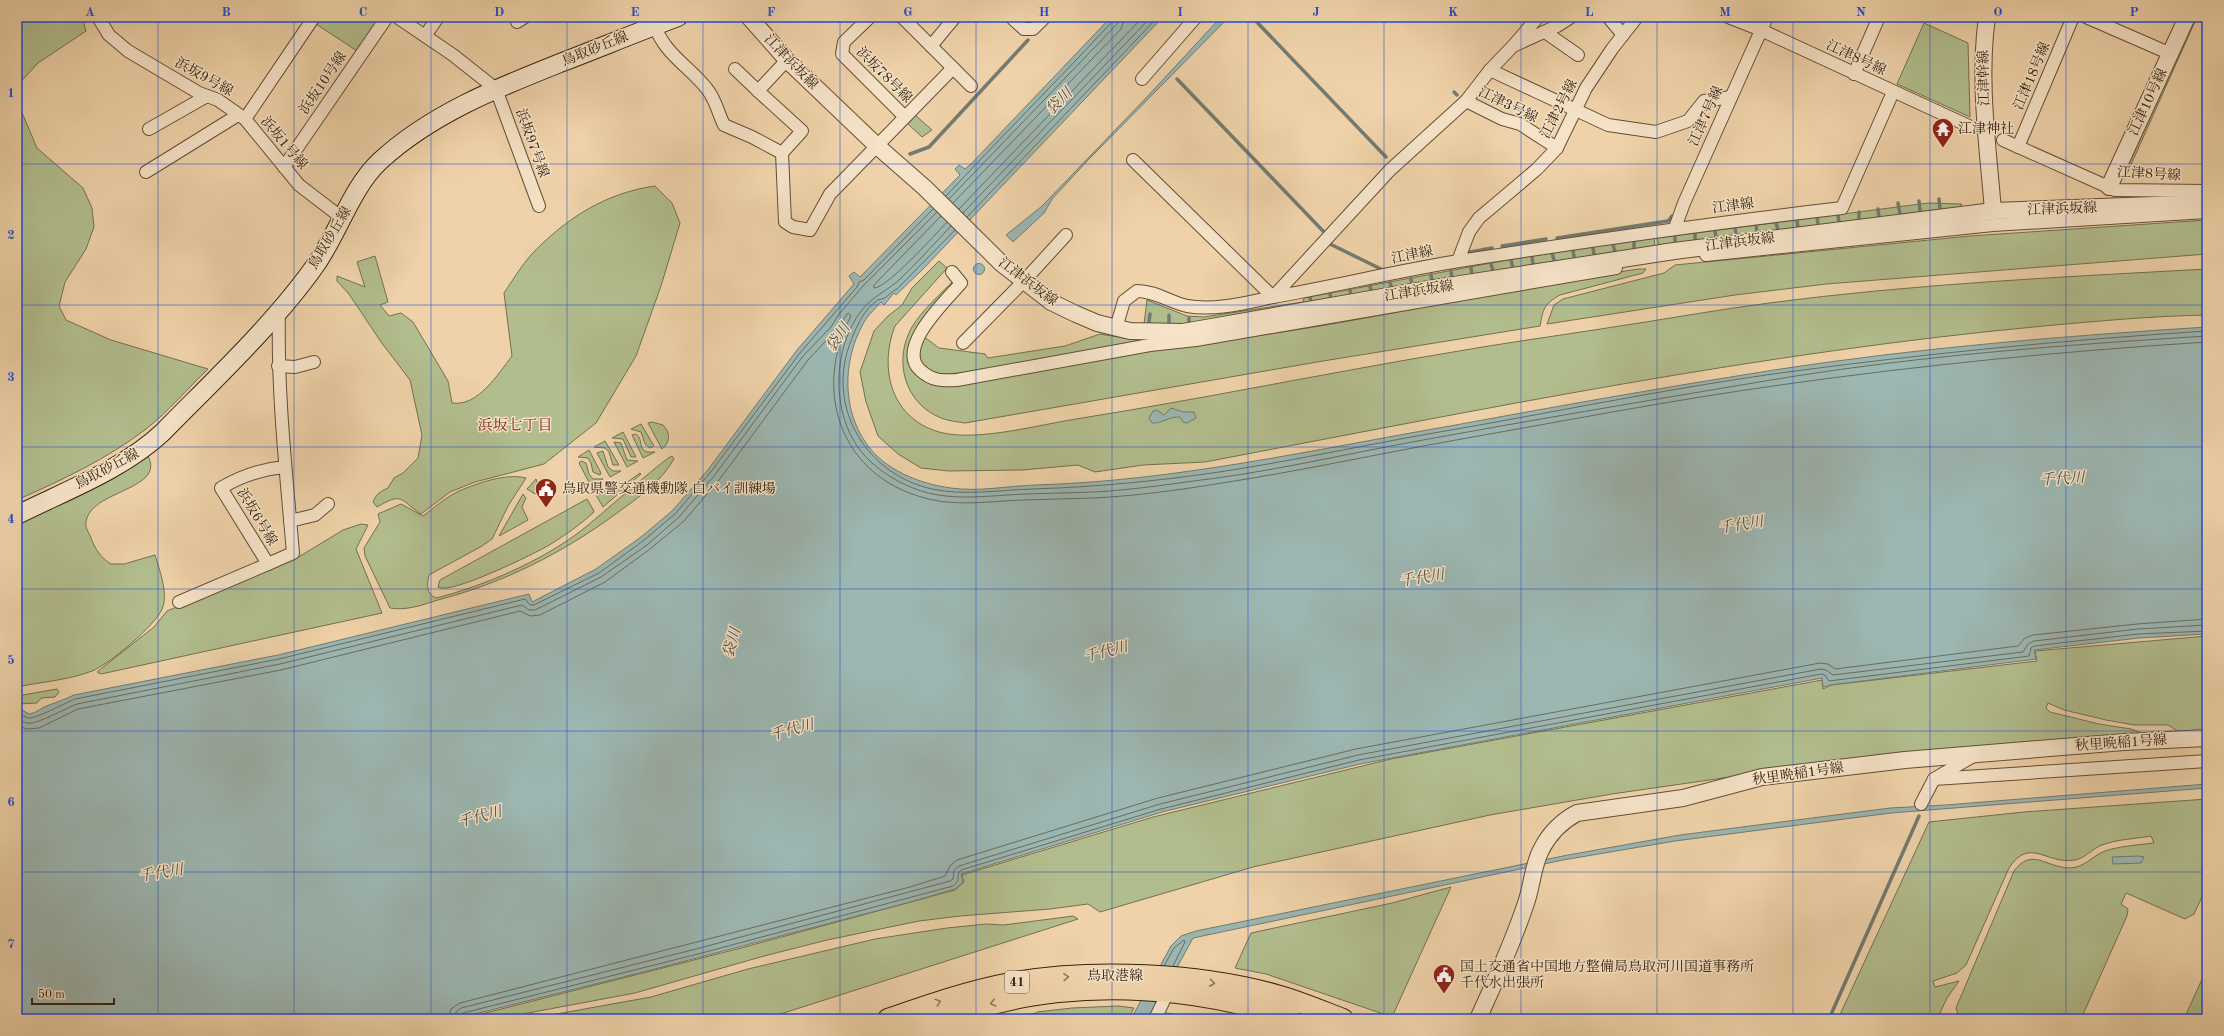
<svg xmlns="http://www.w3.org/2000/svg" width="2224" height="1036" viewBox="0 0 2224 1036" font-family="'Old Standard TT','Noto Serif JP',serif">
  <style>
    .green { fill: #b2bd8d; stroke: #74704e }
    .water { fill: #9cb6b1; stroke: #737b70 }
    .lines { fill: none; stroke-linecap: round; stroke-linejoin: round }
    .shore { stroke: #686c60; stroke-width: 1 }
    .stream { stroke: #737b70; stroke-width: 3.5 }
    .minor-casing { stroke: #644e35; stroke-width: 14 }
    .tertiary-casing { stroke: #644e35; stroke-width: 18 }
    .secondary-casing { stroke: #35220e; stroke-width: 20 }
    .primary-casing { stroke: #35220e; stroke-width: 22 }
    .minor { stroke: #f5e2c7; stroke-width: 12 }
    .tertiary { stroke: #f5e2c7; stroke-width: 16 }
    .secondary { stroke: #f5e2c7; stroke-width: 18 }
    .primary { stroke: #efd2a9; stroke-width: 20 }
    .oneway { stroke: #927a5c }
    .grid { fill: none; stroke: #1d4ed8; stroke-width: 1; stroke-opacity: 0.55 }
    .labels { text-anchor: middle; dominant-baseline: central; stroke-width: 3; stroke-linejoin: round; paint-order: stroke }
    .shield { fill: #f5e2c7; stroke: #6f5c46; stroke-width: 1 }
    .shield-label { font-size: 13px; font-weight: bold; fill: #35220e }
    .street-label { font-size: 14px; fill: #35220e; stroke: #f5e2c7 }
    .poi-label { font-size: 14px; fill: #35220e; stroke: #f5e2c7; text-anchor: start }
    .water-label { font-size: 15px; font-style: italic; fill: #544e3f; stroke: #f5e2c7 }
    .neighbourhood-label { font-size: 15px; fill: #7a1f14; stroke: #f5e2c7 }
    .neatline { fill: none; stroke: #1d4ed8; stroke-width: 1.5 }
    .grid-label { font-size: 13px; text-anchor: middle; font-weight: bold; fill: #1d4ed8 }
  </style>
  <rect width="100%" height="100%" fill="#efd2a9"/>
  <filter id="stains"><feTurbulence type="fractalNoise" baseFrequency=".005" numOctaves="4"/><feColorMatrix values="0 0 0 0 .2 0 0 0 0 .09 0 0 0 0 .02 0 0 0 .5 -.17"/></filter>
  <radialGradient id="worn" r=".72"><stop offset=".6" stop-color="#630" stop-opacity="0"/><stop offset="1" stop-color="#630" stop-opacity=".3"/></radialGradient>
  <g class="green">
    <path d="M17 17H82L86 31 38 63 17 86Z"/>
    <path d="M321 17H379V18L357 51 316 24Z"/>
    <path d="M2194 17H2197L2125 178 2123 177Z"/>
    <path d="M1924 23 1968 43 1970 117 1897 84Z"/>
    <path d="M17 101 37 148 83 188 92 208 94 227 86 249 65 282 59 306 66 320 111 340 208 369C188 388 169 411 146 429 107 459 62 480 17 500Z"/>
    <path d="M914 114 932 130 922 137 907 123Z"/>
    <path d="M655 186 672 203 680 223 661 286 636 356 596 423 544 464 475 482 450 492 421 514C399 499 403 492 377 507L373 502C376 494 381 491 388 488L394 478 403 473 418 458 422 435 410 380 381 342 349 294 337 281V276L365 287 357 262 375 256 388 302 380 305 389 316 401 313 413 322 448 381 452 403C478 407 498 374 512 356L504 293C513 280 521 266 531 255 565 219 605 193 655 186Z"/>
    <path d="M1928 203 1962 204 1958 209 1659 246 1657 238Z"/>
    <path d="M2207 220V254L1826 284 1735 295 1547 324 1554 305 1563 299 1664 273 1675 265 1970 236Z"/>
    <path d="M1654 237 1655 246C1536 263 1419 288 1300 306 1248 314 1196 327 1144 324L1147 300 1187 316 1204 317 1303 302 1304 298 1507 260Z"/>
    <path d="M939 261 947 268 895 326C878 370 892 421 943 433 980 441 1038 425 1076 419 1202 399 1327 373 1453 352 1504 343 1556 336 1607 328 1661 320 1715 310 1769 303 1914 284 2061 277 2207 269V315C2152 316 2099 321 2044 326 1762 352 1484 409 1205 462L1143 465 1095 472 1078 465 1022 470 949 471 921 468 898 454 878 436 866 402 860 372 874 331 888 316 902 305 912 288Z"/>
    <path d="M1639 269H1646L1643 273 1560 295C1544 304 1543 309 1540 326L1323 361 965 423C958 422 949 421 941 418 904 403 893 360 912 327 921 311 942 293 955 279L957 284 911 341 925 380C1055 364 1185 348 1314 327 1423 309 1530 284 1639 269Z"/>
    <path d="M1100 334 1142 341 1004 369 935 375 920 364 917 346 923 336 939 348 985 354 988 358 1065 346Z"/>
    <path d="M652 422 663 425C670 432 671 442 662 449L648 423Z"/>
    <path d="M641 424 654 446 650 448 645 444 641 432 631 429Z"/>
    <path d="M623 432 636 457H631L623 439 612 438Z"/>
    <path d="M636 434C645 440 635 454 655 452L643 458 632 435Z"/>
    <path d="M605 441 619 465H613L609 452 605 448 594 447Z"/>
    <path d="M614 442 621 443 627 460 638 461 627 467Z"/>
    <path d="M589 450 601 473 600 475 593 472 591 463 588 458 578 457Z"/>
    <path d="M603 451 608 467 613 471H621L610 477 597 453Z"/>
    <path d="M148 456C167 492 82 490 86 527 87 530 90 535 91 538 95 549 101 558 111 564H124L155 555C159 569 169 594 162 609 156 625 108 665 92 671 69 680 41 682 17 687V524Z"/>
    <path d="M672 456 674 459C660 483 639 497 617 513 563 553 503 583 438 600 422 605 406 611 390 608L365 556 364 548 380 522 378 514 401 504 423 516C434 508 446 497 459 491 478 483 506 473 526 478L508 506 492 539 482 546 429 575C427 584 426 594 436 598 484 586 542 561 582 530 595 520 665 458 672 456Z"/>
    <path d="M581 461 586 463 589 474 593 479H603L591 486 579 463Z"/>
    <path d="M640 473 641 474 603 507 596 495 619 482 622 486Z"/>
    <path d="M536 479 539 487 535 494 527 489Z"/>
    <path d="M523 494 526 498 522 507 528 520 499 536Z"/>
    <path d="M587 499 594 511 593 513C580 525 565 535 551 544 536 553 449 596 438 587L440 580Z"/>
    <path d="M361 524 368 525 356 549 382 613 101 674 97 672 154 627 167 611 297 558 343 530Z"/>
    <path d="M2207 636V732H2179L2168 725H2134L2106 720 2064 710 2048 703 2046 708 2050 712 2099 724 2131 729 2150 736 1751 774 1612 794 1490 815 1253 867 1100 912 1088 904 1050 909 960 916 919 921 827 940 764 956 635 993 496 1019H462L741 948 955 890 964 882 962 875 1153 817 1391 759 1822 680 1823 689 1831 685 2037 661 2035 651Z"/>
    <path d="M57 689 59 692 55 697 41 698 37 703 17 704V696Z"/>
    <path d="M2207 799V886L2194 914 2185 919 2126 893 2121 904 2128 909 2127 916 2081 1019H1968L1958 1014 1956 1008 2014 871C2032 847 2045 867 2069 868 2084 868 2092 856 2105 851 2120 846 2138 845 2154 843L2151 836C2135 839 2118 839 2102 845 2093 848 2084 859 2075 860 2046 865 2030 836 2009 868L1966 965 1957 973 1933 981 1935 987 1959 981 1947 998 1937 1019H1838L1929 822 2024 812Z"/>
    <path d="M1451 887 1392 1017 1266 974 1235 968 1251 933 1392 903Z"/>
    <path d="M1073 916 1078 919 765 1019H529L651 997 748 969 875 939 947 928 986 924 1004 925Z"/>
    <path d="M2207 968V1019H2184Z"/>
    <path d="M1118 1006 1134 1008 1128 1019H1037V1012L1072 1008Z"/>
    <path d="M1036 1013V1018L997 1019Z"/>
  </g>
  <g class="water">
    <path d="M1111 17H1163L923 269 896 295 894 293 884 305 881 302C874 310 866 317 862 326 843 361 842 409 866 443 884 470 920 484 951 488 978 492 1008 486 1035 485 1175 481 1312 450 1450 426 1558 406 1666 387 1774 370 1917 348 2062 336 2207 327V634L2139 638 2034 650 2036 659 1830 685 1823 687 1822 678 1360 764 1162 812 961 874 963 882 955 889 914 901 651 970 455 1019H17V707L29 714C37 713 42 707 49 705 58 702 65 699 74 695L278 655 529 594 532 602 596 569 641 537 673 510 707 471 797 350 854 284 849 276 854 272 860 277 960 175 955 169 959 165 965 169 971 164Z"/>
    <path d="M1221 17H1229L1090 158 1052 199 1044 213 1013 242 1006 235 1042 206 1146 98Z"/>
    <circle cx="979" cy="269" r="5.5"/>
    <path d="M1171 408 1183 412H1194L1196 418 1187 423 1183 422 1180 417C1170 416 1161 424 1152 423L1149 418 1153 411 1157 410 1164 415Z"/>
    <path d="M2207 784V788L1891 813 1675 841 1563 860 1193 938 1149 1019H1131L1171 946 1181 936 1196 931 1568 855 1680 835 1890 808 1946 805Z"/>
    <path d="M2139 856 2144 857 2141 863 2113 864 2112 857Z"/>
    <path d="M1166 1013 1209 1019 1166 1015Z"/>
  </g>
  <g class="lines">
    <g class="shore">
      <path d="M946 196C1000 138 1058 80 1113 21L1114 17"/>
      <path d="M949 199 1117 24 1119 17"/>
      <path d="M953 203 1121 29 1125 17"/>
      <path d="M959 209 1143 17"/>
      <path d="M963 213 1151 17"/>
      <path d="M941 216 874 285V288C886 289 936 234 947 222"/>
      <path d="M967 217 1158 17"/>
      <path d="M951 226C934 244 917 263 899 280 887 291 873 296 862 310 832 348 831 412 860 450 873 467 893 480 913 488 950 503 989 495 1028 494 1050 493 1072 493 1094 492 1135 490 1176 483 1217 478 1282 469 1347 454 1412 442 1532 420 1651 400 1771 380 1915 356 2062 345 2207 336"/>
      <path d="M955 230 897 289C892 291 889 295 885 298 883 299 880 299 878 300 863 309 855 330 849 346 827 410 868 475 932 489 965 496 999 490 1033 489 1096 487 1158 481 1219 472 1299 460 1378 442 1457 429 1565 410 1672 388 1780 373 1922 354 2064 340 2207 331"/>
      <path d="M17 711C20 713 24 717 28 718 34 720 67 702 75 699L279 659 525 599 530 605H534L599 573 643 541 676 513 710 473 800 353 857 287 859 282 864 280 933 209"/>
      <path d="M17 717C21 719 23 723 28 723 36 725 66 708 77 704L280 664 522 605 529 610H535L601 577 647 545 679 517 714 476 803 356 831 327 839 314 863 286 937 212"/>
      <path d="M17 724 26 729 39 728 78 709 281 670 520 611 530 616 540 615 605 582 650 549 684 521 719 480 808 360 836 330 848 313 851 316C812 390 840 476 925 498 957 507 991 501 1024 500 1047 499 1070 499 1093 498 1135 496 1180 490 1222 483 1300 471 1378 454 1456 440 1564 421 1672 400 1780 385 1922 365 2064 351 2207 342"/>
      <path d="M1164 966 1174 948 1184 940 1185 942 1173 966"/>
      <path d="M448 1019 451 1009 460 1003 910 887 945 876 950 866 957 860 1158 798 1356 749 1820 663 1828 664 1835 669 2018 646 2025 638 2033 635 2137 624 2207 619"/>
      <path d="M454 1019 456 1012 461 1008 696 949 950 881 953 879 954 870 959 866 1160 804 1358 755 1821 669 1826 670 1833 675 2023 652 2028 644 2034 641 2138 629 2207 625"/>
      <path d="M459 1019 463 1013 698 954 953 886 958 881V874L961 870 1161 809 1359 760 1821 674 1825 675 1829 681 2029 656 2031 648 2034 646 2138 634 2207 631"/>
    </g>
    <g class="stream">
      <path d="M1252 17 1386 157"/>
      <path d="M1177 79 1324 232"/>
      <path d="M1454 92 1457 95"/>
      <path d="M910 154 929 147 1028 40"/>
      <path d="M1939 199 1940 210"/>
      <path d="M1919 201 1920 211"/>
      <path d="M1898 203 1900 214"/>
      <path d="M1878 209 1879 217"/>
      <path d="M1859 212V219"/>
      <path d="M1838 215 1839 222"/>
      <path d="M1817 217 1818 224"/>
      <path d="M1797 220 1798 228"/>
      <path d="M1776 223 1778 230"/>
      <path d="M1756 225 1757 232"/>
      <path d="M1735 228 1736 234"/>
      <path d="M1715 231 1716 237"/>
      <path d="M1695 233V240"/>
      <path d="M1675 237V242"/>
      <path d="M1557 238 1668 221 1672 216"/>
      <path d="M1634 241V248"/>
      <path d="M1328 243 1385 271"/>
      <path d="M1613 245 1615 251"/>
      <path d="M1502 246 1546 239"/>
      <path d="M1593 248 1594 254"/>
      <path d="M1573 250 1574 257"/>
      <path d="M1465 253 1492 248"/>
      <path d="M1552 253 1554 260"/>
      <path d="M1532 257 1533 264"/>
      <path d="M1511 260 1513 268"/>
      <path d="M1491 264 1493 271"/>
      <path d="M1471 268 1472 274"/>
      <path d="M1451 271 1452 278"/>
      <path d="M1431 275 1432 281"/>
      <path d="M1411 279 1412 285"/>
      <path d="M1390 283 1392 289"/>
      <path d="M1370 287 1372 292"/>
      <path d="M1350 290 1351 296"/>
      <path d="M1330 294 1331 300"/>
      <path d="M1310 297 1311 303"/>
      <path d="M1189 318V323"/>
      <path d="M1149 322 1150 314"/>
      <path d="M1169 324V315"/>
      <path d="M1829 1019 1919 816"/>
    </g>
    <g class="minor-casing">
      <g id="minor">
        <path d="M98 17 109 35 128 51 199 93 218 100 245 119"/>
        <path d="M314 17 245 119 299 185 342 218"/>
        <path d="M397 17 453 55 496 89 539 206"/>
        <path d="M643 17 646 29"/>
        <path d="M870 17 844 42 842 54 905 117"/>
        <path d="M902 17 953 68"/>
        <path d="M1011 17 1024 29H1033L1045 17"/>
        <path d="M1571 17 1557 26 1513 46 1490 70 1466 101 1390 170 1273 297C1335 286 1397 271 1459 261 1587 241 1714 223 1842 208L1893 92"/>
        <path d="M1608 17 1623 35"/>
        <path d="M1728 17 1761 30 1971 127"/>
        <path d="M2086 17 2171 54"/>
        <path d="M517 22 525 17"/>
        <path d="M655 25C663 53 690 67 707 89 716 100 718 113 724 125L752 137 782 153"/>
        <path d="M1545 32 1578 55"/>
        <path d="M425 36 438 17"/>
        <path d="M1514 45 1538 17"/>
        <path d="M931 46 955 17"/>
        <path d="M787 60 758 91 802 131 782 153 785 222 793 227 810 230 830 194 953 68 971 86"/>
        <path d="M735 69 758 91"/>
        <path d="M1490 70 1608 125 1656 132 1688 121 1704 101 1731 97"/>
        <path d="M1854 74 1879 17"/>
        <path d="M1142 79 1196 17"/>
        <path d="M1466 101 1502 119 1520 124 1557 148"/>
        <path d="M149 129 207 96"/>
        <path d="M2003 140 2115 190 2207 191"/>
        <path d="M2018 147 2073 17"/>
        <path d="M1133 160 1273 297"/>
        <path d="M284 167 387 17"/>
        <path d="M146 172 238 115"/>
        <path d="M1675 228 1684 203 1767 17"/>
        <path d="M1706 255 1993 225 2207 212"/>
        <path d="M1458 261 1469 232 1479 218 1537 169 1557 148 1586 88 1612 49 1637 17"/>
        <path d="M952 272 961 283C945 302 896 347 920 370 932 381 942 381 957 380L1150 345 1196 340 1616 268"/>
        <path d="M279 310C277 392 286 471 293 553L268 564 221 488C241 476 263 469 285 467"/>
        <path d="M1116 328 1124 301 1137 291C1155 291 1170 302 1187 306 1215 311 1245 303 1273 297"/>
        <path d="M963 343 1024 281 1066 235"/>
        <path d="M278 366 295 367 314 362"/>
        <path d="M290 521 315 515 328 504"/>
        <path d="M179 602 268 564"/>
        <path d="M1934 779 2207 761"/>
        <path d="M1921 804 1934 779 1975 755"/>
        <path d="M1155 1019 1168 992"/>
      </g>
    </g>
    <g class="tertiary-casing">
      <g id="tertiary">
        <path d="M749 17 787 60 876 145 925 188 1002 264 1024 281 1051 302 1076 314 1097 323 1130 331 1183 332 1428 289 1674 251 1993 211 2207 203"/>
        <path d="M1987 17C1978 81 1988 147 1993 211"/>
        <path d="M2109 187 2187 17"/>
        <path d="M1478 1019C1495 981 1513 943 1526 903 1532 886 1533 865 1541 850 1549 834 1562 821 1577 813L1683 798 1762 777 1905 760 2124 742 2207 738"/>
      </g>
    </g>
    <g class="secondary-casing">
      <path id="secondary" d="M17 515C65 491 124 469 163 432 214 380 276 322 317 263 339 231 352 187 380 161 431 114 497 88 560 63 599 48 638 32 678 17"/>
    </g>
    <g class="primary-casing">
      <g id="primary">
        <path d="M888 1019C928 1005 968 991 1010 983 1091 968 1201 973 1280 996 1301 1002 1322 1011 1343 1019"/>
        <path d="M940 1019C978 1007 1017 996 1058 992 1134 984 1218 993 1291 1019"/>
      </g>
    </g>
    <use href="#minor" class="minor"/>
    <use href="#tertiary" class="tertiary"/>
    <use href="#secondary" class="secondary"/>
    <use href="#primary" class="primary"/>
  </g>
  <defs><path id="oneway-chevron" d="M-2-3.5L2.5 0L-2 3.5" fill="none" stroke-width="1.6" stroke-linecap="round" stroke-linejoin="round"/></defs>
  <g class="oneway">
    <use href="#oneway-chevron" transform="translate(1066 977) rotate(-1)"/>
    <use href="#oneway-chevron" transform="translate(1212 983) rotate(7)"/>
    <use href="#oneway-chevron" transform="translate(938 1002) rotate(-19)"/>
    <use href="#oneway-chevron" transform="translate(993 1003) rotate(167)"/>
  </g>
  <path class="grid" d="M158 17V1019M294 17V1019M431 17V1019M567 17V1019M703 17V1019M840 17V1019M976 17V1019M1112 17V1019M1248 17V1019M1384 17V1019M1521 17V1019M1657 17V1019M1793 17V1019M1930 17V1019M2066 17V1019M17 164H2207M17 305H2207M17 447H2207M17 589H2207M17 731H2207M17 872H2207"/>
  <defs>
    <g id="temple-pin" transform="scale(1.15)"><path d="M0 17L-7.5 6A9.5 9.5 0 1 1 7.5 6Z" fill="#8f2418" stroke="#f5e2c7"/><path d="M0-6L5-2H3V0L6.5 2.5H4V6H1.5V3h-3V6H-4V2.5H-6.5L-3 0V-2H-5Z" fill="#fff"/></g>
    <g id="civic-pin" transform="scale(1.15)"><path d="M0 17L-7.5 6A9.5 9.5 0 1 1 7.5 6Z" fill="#8f2418" stroke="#f5e2c7"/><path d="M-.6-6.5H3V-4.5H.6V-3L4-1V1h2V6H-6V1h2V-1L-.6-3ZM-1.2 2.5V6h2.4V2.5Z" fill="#fff"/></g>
  </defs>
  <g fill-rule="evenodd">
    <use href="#temple-pin" x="1943" y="129"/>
    <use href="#civic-pin" x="546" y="489"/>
    <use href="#civic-pin" x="1444" y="975"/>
  </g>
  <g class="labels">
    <rect class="shield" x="1005" y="971" width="24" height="22" rx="3"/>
    <g class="shield-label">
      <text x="1017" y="982">41</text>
    </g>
    <g class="street-label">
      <text transform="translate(595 49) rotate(-22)">鳥取砂丘線</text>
      <text transform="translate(1856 58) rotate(25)">江津8号線</text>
      <text transform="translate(791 62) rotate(46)">江津浜坂線</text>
      <text transform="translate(884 75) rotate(45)">浜坂78号線</text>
      <text transform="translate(2032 76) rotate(-67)">江津18号線</text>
      <text transform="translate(204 77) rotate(29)">浜坂9号線</text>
      <text transform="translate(1984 78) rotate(-91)">江津幹線</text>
      <text transform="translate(323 83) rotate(-56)">浜坂10号線</text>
      <text transform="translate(2148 102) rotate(-65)">江津10号線</text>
      <text transform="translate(1508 105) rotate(26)">江津3号線</text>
      <text transform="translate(1559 109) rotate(-63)">江津2号線</text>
      <text transform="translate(1706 116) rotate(-66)">江津7号線</text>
      <text transform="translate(284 143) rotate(50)">浜坂1号線</text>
      <text transform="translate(532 143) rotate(70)">浜坂97号線</text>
      <text transform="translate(2149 174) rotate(3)">江津8号線</text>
      <text transform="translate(1733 206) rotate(-7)">江津線</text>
      <text transform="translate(2062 209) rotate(-2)">江津浜坂線</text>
      <text transform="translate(330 238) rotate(-59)">鳥取砂丘線</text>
      <text transform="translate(1740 242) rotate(-7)">江津浜坂線</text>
      <text transform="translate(1412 255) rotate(-11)">江津線</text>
      <text transform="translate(1028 282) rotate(37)">江津浜坂線</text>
      <text transform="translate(1419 291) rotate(-9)">江津浜坂線</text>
      <text transform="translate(107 469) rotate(-28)">鳥取砂丘線</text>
      <text transform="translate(257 517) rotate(59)">浜坂6号線</text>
      <text transform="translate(2121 743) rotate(-4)">秋里晩稲1号線</text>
      <text transform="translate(1798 774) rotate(-8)">秋里晩稲1号線</text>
      <text x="1115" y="976">鳥取港線</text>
    </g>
    <g class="poi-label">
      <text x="1958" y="129">江津神社</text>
      <text x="562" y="489">鳥取県警交通機動隊 白バイ訓練場</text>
      <text x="1460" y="967">国土交通省中国地方整備局鳥取河川国道事務所<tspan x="1460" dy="16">千代水出張所</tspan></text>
    </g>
    <g class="water-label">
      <text transform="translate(1060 102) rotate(-46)">袋川</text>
      <text transform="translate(839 338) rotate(-56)">袋川</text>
      <text transform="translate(2062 480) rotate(-3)">千代川</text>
      <text transform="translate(1741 526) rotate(-9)">千代川</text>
      <text transform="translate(1422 579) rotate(-9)">千代川</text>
      <text transform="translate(733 643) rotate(-74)">袋川</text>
      <text transform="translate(1106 653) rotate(-14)">千代川</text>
      <text transform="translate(792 731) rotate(-15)">千代川</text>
      <text transform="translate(480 818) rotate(-15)">千代川</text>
      <text transform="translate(161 874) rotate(-9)">千代川</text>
    </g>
    <g class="neighbourhood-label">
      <text x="515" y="426">浜坂七丁目</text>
    </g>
  </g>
  <rect width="2224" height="1036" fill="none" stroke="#efd2a9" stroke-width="44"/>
  <path d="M32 998v6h82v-6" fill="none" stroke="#35220e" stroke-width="2"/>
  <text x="38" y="998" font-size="12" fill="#35220e" stroke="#f5e2c7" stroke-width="3" paint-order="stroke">50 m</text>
  <rect x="22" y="22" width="2180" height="992" class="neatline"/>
  <g class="grid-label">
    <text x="90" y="16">A</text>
    <text x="226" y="16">B</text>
    <text x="363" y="16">C</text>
    <text x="499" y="16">D</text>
    <text x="635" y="16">E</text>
    <text x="771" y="16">F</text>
    <text x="908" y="16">G</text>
    <text x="1044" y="16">H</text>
    <text x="1180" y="16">I</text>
    <text x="1316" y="16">J</text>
    <text x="1453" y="16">K</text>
    <text x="1589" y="16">L</text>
    <text x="1725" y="16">M</text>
    <text x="1861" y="16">N</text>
    <text x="1998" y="16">O</text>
    <text x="2134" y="16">P</text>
    <text x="11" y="97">1</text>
    <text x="11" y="239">2</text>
    <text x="11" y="381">3</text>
    <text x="11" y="523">4</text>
    <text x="11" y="664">5</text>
    <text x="11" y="806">6</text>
    <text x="11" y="948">7</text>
  </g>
  <rect width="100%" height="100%" filter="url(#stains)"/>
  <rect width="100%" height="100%" fill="url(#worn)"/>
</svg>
